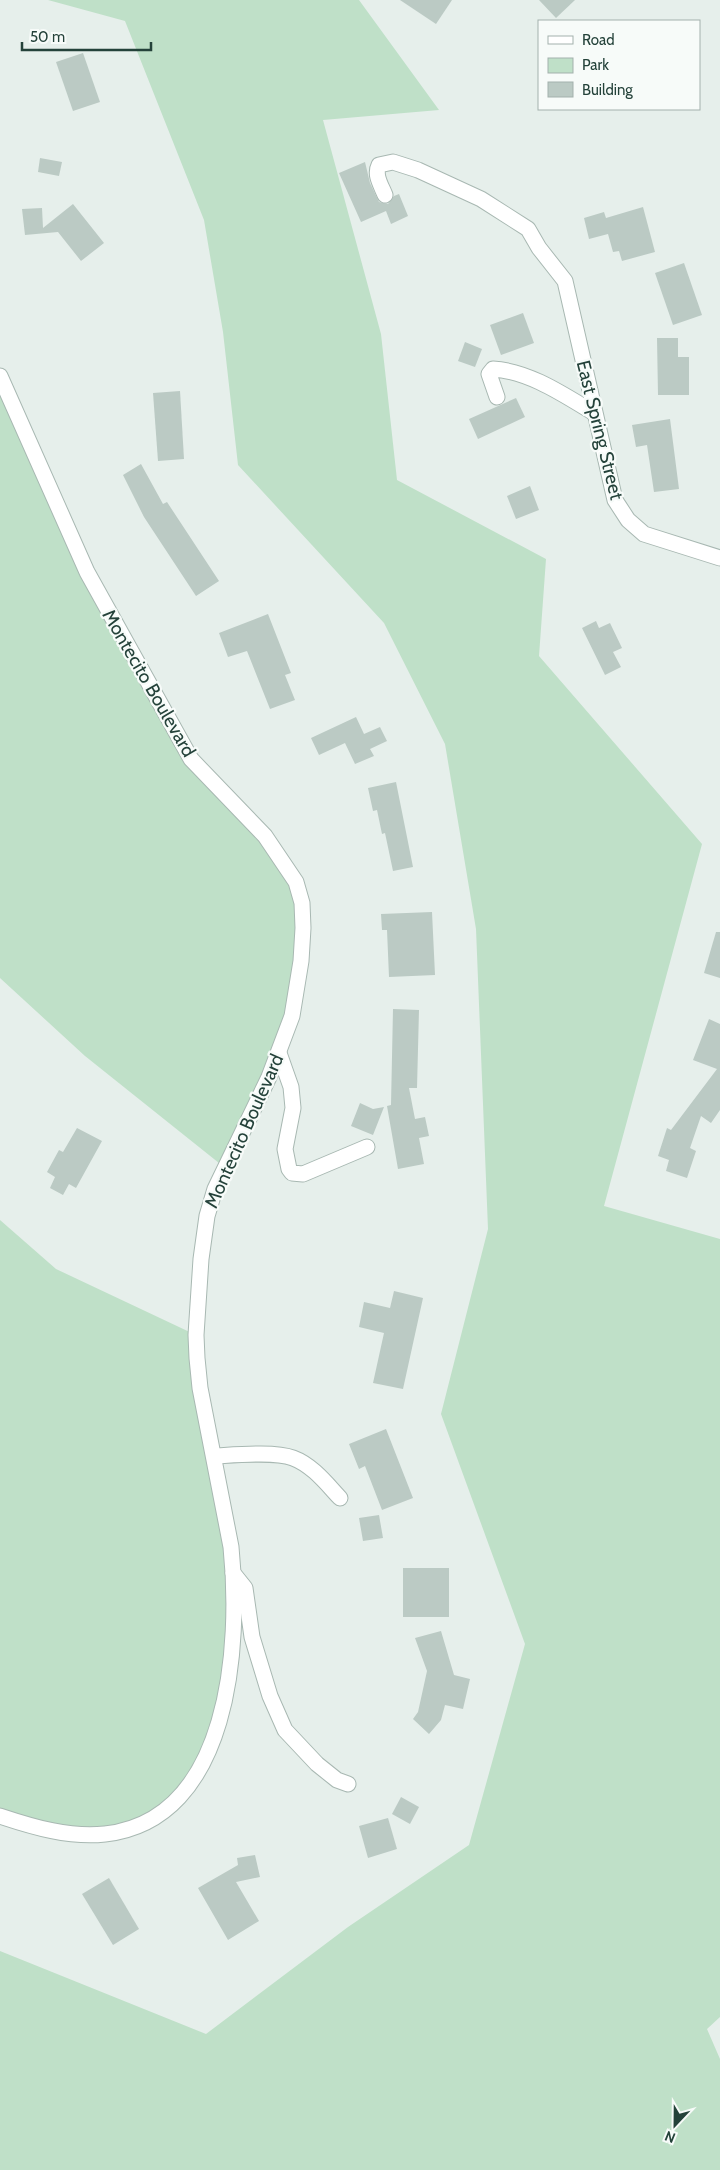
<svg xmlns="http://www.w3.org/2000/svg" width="720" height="2170" viewBox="0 0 720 2170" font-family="Cabin,sans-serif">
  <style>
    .green { fill: #bfe0c8 }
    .building { fill: #bbcac4 }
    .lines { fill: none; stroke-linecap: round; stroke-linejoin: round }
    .minor-casing { stroke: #a8b8b2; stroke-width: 17 }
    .minor { stroke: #fff; stroke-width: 15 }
    .labels { text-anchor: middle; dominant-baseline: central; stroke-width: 4.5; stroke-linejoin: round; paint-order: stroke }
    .street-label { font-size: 19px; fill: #24423a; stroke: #f7fbf9 }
  </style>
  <rect width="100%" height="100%" fill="#e6efeb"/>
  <g class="green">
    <path d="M48 0H359L439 110 323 120 381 334 397 480 546 559 539 656 702 844 604 1206 720 1239V2017L707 2029 720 2059V2170H0V1951L206 2034 348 1927 469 1845 525 1644 441 1414 488 1229 476 929 445 744 384 623 238 465 223 332 204 220 125 21Z"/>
    <path d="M0 376 87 572 191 759 296 882V994L224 1167 85 1056 0 978Z"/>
    <path d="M0 1220 56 1269 196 1335 231 1547 222 1711 175 1802 106 1834 0 1816Z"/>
  </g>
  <g class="building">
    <path d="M400 0H452L436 24Z"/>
    <path d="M539 0H575L556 18Z"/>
    <path d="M83 53 100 102 73 111 56 62Z"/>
    <path d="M40 158 62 162 59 176 38 172Z"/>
    <path d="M365 162 370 183 379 202 388 204 394 196 399 194 408 216 391 224 386 211 361 222 339 173Z"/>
    <path d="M73 204 104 243 81 261 58 232 25 235 22 209 42 208 43 228Z"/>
    <path d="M643 207 655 252 622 261 619 251 613 252 608 234 589 239 584 218 604 212 606 218Z"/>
    <path d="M684 263 702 315 673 325 655 273Z"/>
    <path d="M523 313 534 343 501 355 490 325Z"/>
    <path d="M657 338H678V357H689V395H658Z"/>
    <path d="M465 342 482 349 475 367 458 361Z"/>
    <path d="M180 391 184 459 158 461 153 393Z"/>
    <path d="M516 398 525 417 478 439 469 419Z"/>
    <path d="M670 419 679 489 654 492 647 445 636 447 632 425Z"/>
    <path d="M141 464 163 504 167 502 219 581 196 596 144 517 123 475Z"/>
    <path d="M530 486 539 510 516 519 507 496Z"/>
    <path d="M268 614 291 673 285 675 295 700 270 709 247 651 228 657 219 633Z"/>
    <path d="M596 621 599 628 610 623 622 648 613 652 621 667 605 675 582 628Z"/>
    <path d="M356 717 364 734 380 727 387 741 370 749 374 756 355 764 345 743 319 755 311 738Z"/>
    <path d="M396 782 413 867 393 871 385 833 382 834 377 810 373 811 368 788Z"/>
    <path d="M432 912 435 975 389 977 387 930H382L381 914Z"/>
    <path d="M716 932H720V978L704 973Z"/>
    <path d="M393 1009 419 1010 417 1088H409L415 1119 425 1117 429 1136 419 1138 424 1164 398 1169 387 1106 391 1105Z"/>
    <path d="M709 1019 720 1024V1110L711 1123 701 1116 690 1148 696 1151 687 1178 666 1171 669 1160 658 1156 667 1128 671 1130 717 1069 693 1060Z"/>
    <path d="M360 1103 373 1109 384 1107 373 1135 351 1126Z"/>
    <path d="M77 1128 102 1141 76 1188 69 1184 63 1195 50 1188 55 1177 47 1172 59 1150 63 1152Z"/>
    <path d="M394 1291 423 1298 403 1389 373 1383 384 1333 359 1327 364 1302 390 1308Z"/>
    <path d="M386 1429 413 1498 382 1510 365 1466 359 1469 349 1444Z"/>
    <path d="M379 1515 383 1538 363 1541 359 1518Z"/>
    <rect x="403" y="1568" width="46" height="49"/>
    <path d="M441 1631 454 1675 470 1679 463 1709 445 1705 441 1720 429 1734 413 1719 418 1712 427 1671 415 1638Z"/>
    <path d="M401 1797 419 1807 410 1824 392 1814Z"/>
    <path d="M388 1818 397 1849 368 1858 359 1826Z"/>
    <path d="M255 1855 260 1877 236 1882 259 1921 228 1940 198 1888 238 1865 237 1858Z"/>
    <path d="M109 1878 139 1929 113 1945 82 1894Z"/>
  </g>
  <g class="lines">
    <g class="minor-casing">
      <g id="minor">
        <path d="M385 195C381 185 374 175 379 165L393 162 418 170 481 199 528 229 539 248 565 281 615 500 628 520 644 534 720 558"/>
        <path d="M0 376 87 572 191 759 265 836 296 882 302 903 303 928 301 961 292 1016 269 1077 215 1189 207 1216 201 1259 196 1335 197 1358 200 1388 231 1547C241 1644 231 1820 105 1834 70 1838 33 1827 0 1816"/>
        <path d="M497 397 489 374 493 369C529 371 564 395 594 413"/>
        <path d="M279 1053 291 1087 293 1108 285 1149 289 1169 292 1173 303 1174 367 1147"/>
        <path d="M214 1456C234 1455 275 1451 293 1458 312 1465 326 1483 340 1498"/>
        <path d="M233 1573 245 1588 252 1637 270 1696 285 1730 317 1764 337 1780 348 1784"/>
      </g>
    </g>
    <use href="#minor" class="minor"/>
  </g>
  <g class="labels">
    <g class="street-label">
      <text transform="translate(600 430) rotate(76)">East Spring Street</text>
      <text transform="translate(149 683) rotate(60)">Montecito Boulevard</text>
      <text transform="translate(244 1131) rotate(-66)">Montecito Boulevard</text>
    </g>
  </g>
  <rect x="538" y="20" width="162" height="90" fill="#f7fbf9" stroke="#a3b1ad"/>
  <rect x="548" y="36" width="25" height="8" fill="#ffffff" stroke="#a3b1ad"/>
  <text x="582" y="45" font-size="15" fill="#24423a">Road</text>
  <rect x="548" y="58" width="25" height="15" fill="#bfe0c8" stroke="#a3b1ad"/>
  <text x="582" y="70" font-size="15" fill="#24423a">Park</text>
  <rect x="548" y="82" width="25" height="15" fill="#bbcac4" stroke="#a3b1ad"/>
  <text x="582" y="95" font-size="15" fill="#24423a">Building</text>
  <g transform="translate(675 2125) rotate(202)" stroke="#f7fbf9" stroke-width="4" paint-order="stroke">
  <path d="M0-4L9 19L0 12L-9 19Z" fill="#24423a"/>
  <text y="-8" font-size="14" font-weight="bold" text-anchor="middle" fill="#24423a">N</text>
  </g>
  <path d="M22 42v8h129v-8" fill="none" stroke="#24423a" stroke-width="2.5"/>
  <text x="30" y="42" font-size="15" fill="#24423a" stroke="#f7fbf9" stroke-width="4" paint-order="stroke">50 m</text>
</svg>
